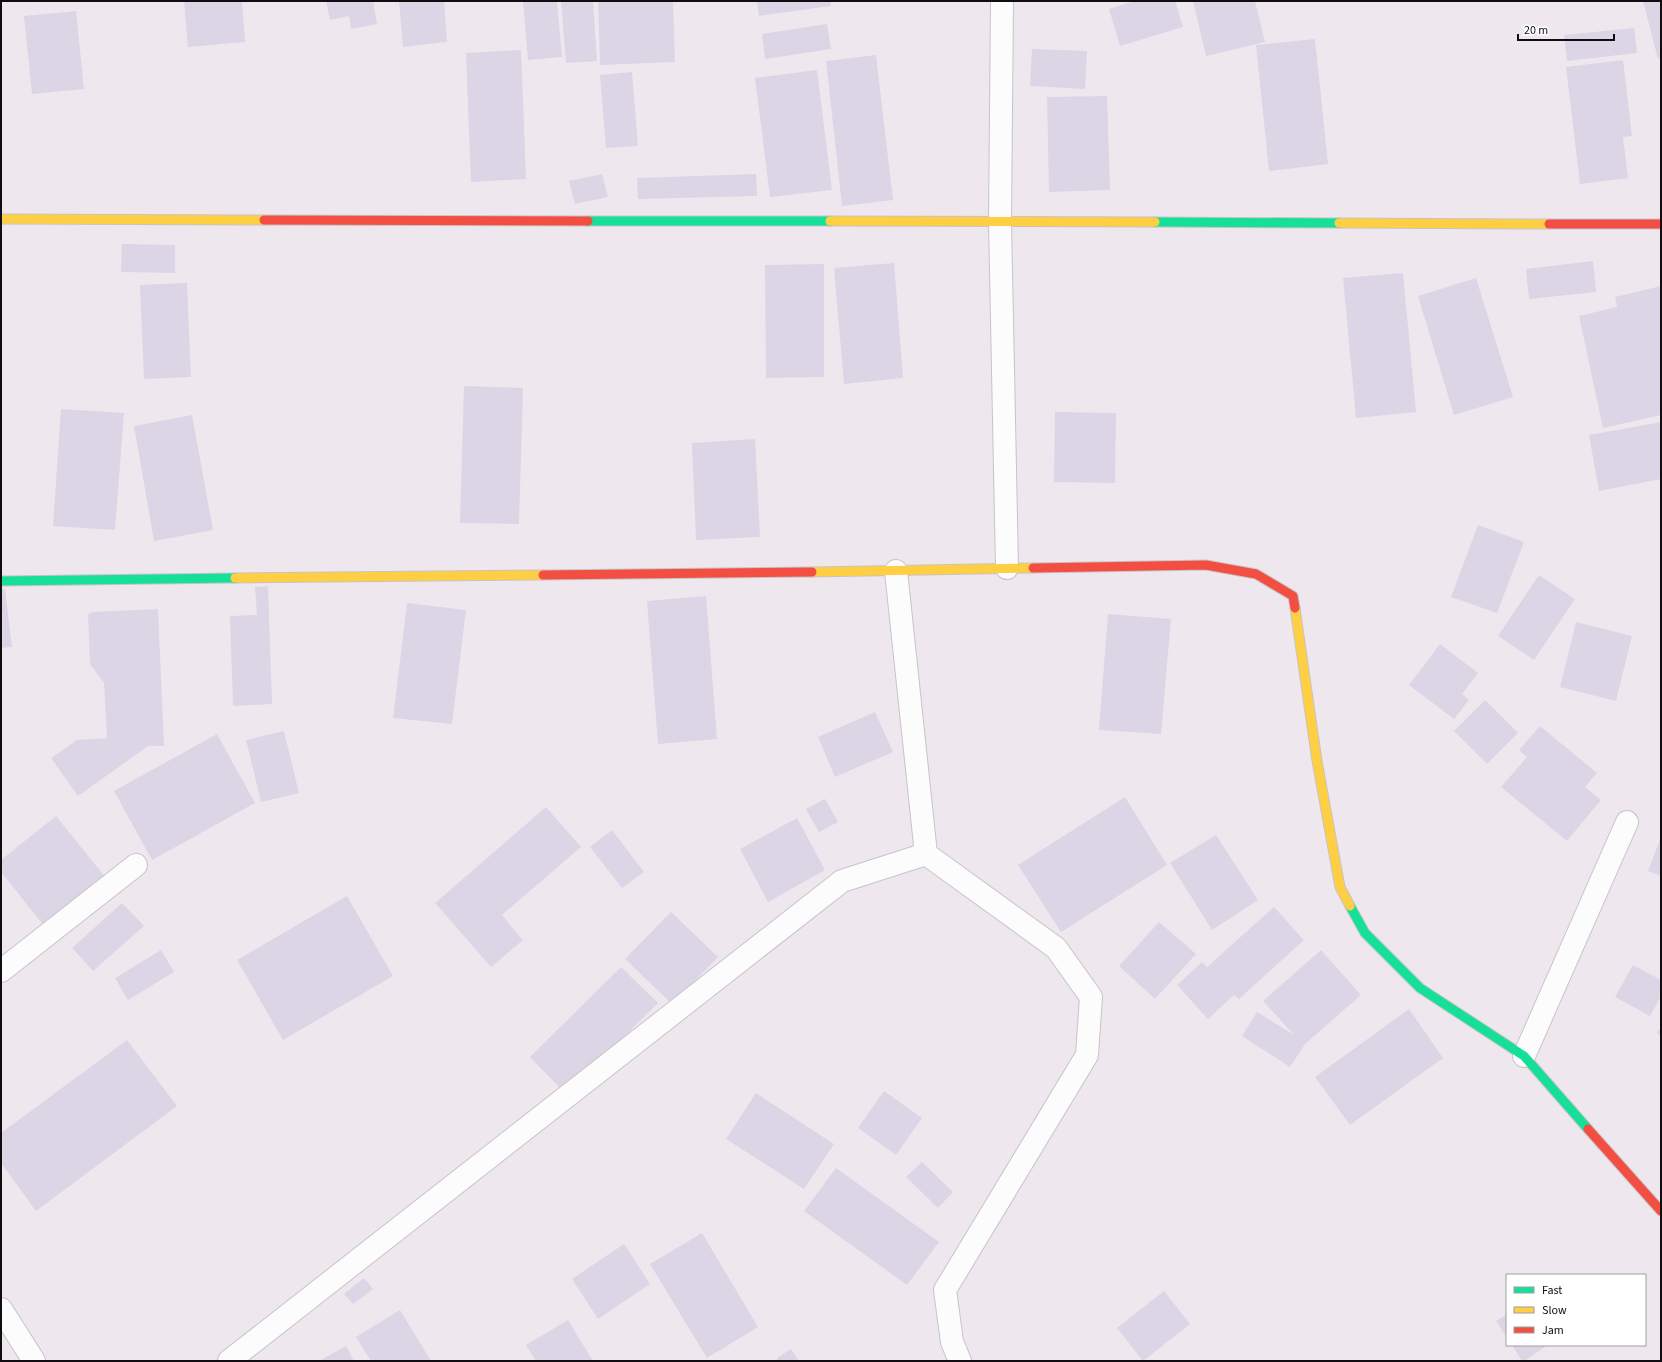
<svg xmlns="http://www.w3.org/2000/svg" width="1662" height="1362" viewBox="0 0 1662 1362" font-family="'Source Sans 3',sans-serif">
  <style>
    .building { fill: #dcd5e6 }
    .lines { fill: none; stroke-linecap: round; stroke-linejoin: round }
    .street-casing { stroke: #c8c3c8; stroke-width: 24 }
    .fast-casing { stroke: #c8c3c8; stroke-width: 11 }
    .slow-casing { stroke: #c8c3c8; stroke-width: 11 }
    .jam-casing { stroke: #c8c3c8; stroke-width: 11 }
    .street { stroke: #fcfcfc; stroke-width: 22 }
    .fast { stroke: #16e098; stroke-width: 9 }
    .slow { stroke: #ffcf43; stroke-width: 9 }
    .jam { stroke: #f24e42; stroke-width: 9 }
  </style>
  <rect width="100%" height="100%" fill="#eee8ee"/>
  <g class="building">
    <path d="M184 1H242L245 42 188 47Z"/>
    <path d="M326 1H373L377 24 351 29 349 16 330 20Z"/>
    <path d="M399 1H444L447 42 403 47Z"/>
    <path d="M523 1H557L562 57 528 60Z"/>
    <path d="M561 1H593L597 61 566 63Z"/>
    <path d="M598 1H673L675 62 600 65Z"/>
    <path d="M757 1H830L831 6 759 16Z"/>
    <path d="M1135 1H1175L1183 27 1120 46 1109 9Z"/>
    <path d="M1193 1H1255L1265 42 1206 56Z"/>
    <path d="M1643 1H1661V58L1658 59Z"/>
    <path d="M76 11 84 89 32 94 24 16Z"/>
    <path d="M827 24 831 49 765 59 762 34Z"/>
    <path d="M1634 28 1637 53 1567 61 1564 35Z"/>
    <path d="M1315 39 1328 164 1269 171 1256 45Z"/>
    <path d="M1032 49 1087 51 1085 89 1030 86Z"/>
    <path d="M521 50 526 179 471 182 466 53Z"/>
    <path d="M876 55 893 200 842 206 826 61Z"/>
    <path d="M1623 60 1632 136 1623 137 1628 178 1580 184 1566 67Z"/>
    <path d="M817 70 832 190 770 197 755 78Z"/>
    <path d="M632 72 638 146 606 148 600 75Z"/>
    <path d="M1107 96 1110 190 1049 192 1047 97Z"/>
    <path d="M602 174 608 197 575 204 569 181Z"/>
    <path d="M756 174 757 196 638 199 637 178Z"/>
    <path d="M122 244 175 245V273L121 272Z"/>
    <path d="M1593 261 1596 292 1529 299 1526 269Z"/>
    <path d="M894 263 903 378 844 384 834 268Z"/>
    <path d="M824 264V377L766 378 765 265Z"/>
    <path d="M1403 273 1416 412 1356 418 1343 278Z"/>
    <path d="M1476 278 1513 397 1454 415 1418 296Z"/>
    <path d="M187 283 191 377 144 379 140 285Z"/>
    <path d="M1661 286V415L1603 428 1579 316 1617 307 1615 297Z"/>
    <path d="M464 386 523 388 519 524 460 523Z"/>
    <path d="M61 409 124 413 115 530 53 526Z"/>
    <path d="M1055 412 1116 413 1115 483 1054 482Z"/>
    <path d="M192 415 213 530 154 541 134 426Z"/>
    <path d="M1661 422V479L1599 491 1589 435Z"/>
    <path d="M755 439 760 537 696 540 692 443Z"/>
    <path d="M1478 525 1524 542 1497 613 1451 597Z"/>
    <path d="M1539 575 1575 599 1534 660 1498 636Z"/>
    <path d="M268 586 272 704 233 706 230 616 257 615 255 587Z"/>
    <path d="M1 589H5L12 647 1 648Z"/>
    <path d="M706 596 717 739 658 744 647 601Z"/>
    <path d="M407 603 466 610 452 724 393 718Z"/>
    <path d="M158 609 164 746H148L78 796 51 758 77 740 107 738 104 683 90 664 88 614 92 612Z"/>
    <path d="M1108 614 1171 619 1161 734 1099 730Z"/>
    <path d="M1576 622 1632 636 1616 701 1560 687Z"/>
    <path d="M1440 644 1478 673 1462 694 1469 700 1454 719 1409 685Z"/>
    <path d="M1485 700 1518 733 1487 764 1454 731Z"/>
    <path d="M875 712 893 752 835 777 818 737Z"/>
    <path d="M1540 726 1597 773 1585 787 1601 800 1567 841 1501 787 1527 757 1519 750Z"/>
    <path d="M284 731 299 793 261 802 246 740Z"/>
    <path d="M217 734 255 803 152 860 114 791Z"/>
    <path d="M1125 797 1167 865 1061 932 1018 865Z"/>
    <path d="M825 799 838 822 819 832 806 809Z"/>
    <path d="M546 807 581 847 502 915 523 940 491 967 435 903Z"/>
    <path d="M56 816 106 878 45 927 1 872V860Z"/>
    <path d="M797 818 825 870 768 902 740 849Z"/>
    <path d="M612 830 644 872 622 888 590 847Z"/>
    <path d="M1216 835 1258 900 1212 930 1170 863Z"/>
    <path d="M1661 837V876L1648 871Z"/>
    <path d="M347 896 393 976 283 1040 237 960Z"/>
    <path d="M122 903 144 926 93 971 72 948Z"/>
    <path d="M1274 907 1304 940 1239 999 1234 995 1208 1019 1177 985 1202 962 1207 967Z"/>
    <path d="M671 912 718 957 672 1004 625 959Z"/>
    <path d="M1159 922 1196 954 1155 999 1119 966Z"/>
    <path d="M161 950 174 972 128 1000 115 978Z"/>
    <path d="M1321 950 1361 995 1305 1044 1290 1067 1242 1036 1257 1012 1294 1035 1263 1001Z"/>
    <path d="M1633 965 1661 980V996L1650 1016 1615 997Z"/>
    <path d="M621 967 658 1003 566 1094 530 1057Z"/>
    <path d="M1409 1009 1443 1058 1350 1125 1315 1077Z"/>
    <path d="M1661 1028V1037L1657 1032Z"/>
    <path d="M127 1040 177 1106 36 1211 1 1163V1133Z"/>
    <path d="M884 1091 922 1118 896 1155 858 1128Z"/>
    <path d="M756 1093 834 1144 804 1189 726 1139Z"/>
    <path d="M922 1162 953 1192 938 1208 906 1177Z"/>
    <path d="M836 1168 939 1242 907 1285 804 1211Z"/>
    <path d="M702 1233 758 1327 707 1358 650 1264Z"/>
    <path d="M624 1244 650 1284 598 1319 572 1279Z"/>
    <path d="M364 1278 373 1289 353 1304 344 1294Z"/>
    <path d="M1164 1291 1190 1324 1143 1361 1117 1328Z"/>
    <path d="M400 1310 431 1361H371L356 1337Z"/>
    <path d="M1507 1314V1338L1496 1321Z"/>
    <path d="M568 1320 593 1361H536L526 1345Z"/>
    <path d="M1512 1345H1548L1524 1361H1522Z"/>
    <path d="M346 1346 354 1361H319Z"/>
    <path d="M791 1349 799 1361H778L777 1358Z"/>
  </g>
  <g class="lines">
    <g class="street-casing">
      <g id="street">
        <path d="M1002 1 1000 221 1007 568"/>
        <path d="M896 571 926 854 1056 948 1091 997 1087 1055 945 1290 952 1342 960 1361"/>
        <path d="M1 971 136 865"/>
        <path d="M1524 1056 1627 822"/>
        <path d="M1 1309 34 1361"/>
        <path d="M229 1361 842 881 926 854"/>
      </g>
    </g>
    <g class="fast-casing">
      <g id="fast">
        <path d="M588 221H830"/>
        <path d="M1155 222 1339 223"/>
        <path d="M1 581 235 578"/>
        <path d="M1350 906 1365 933 1420 988 1524 1056 1588 1129"/>
      </g>
    </g>
    <g class="slow-casing">
      <g id="slow">
        <path d="M1 219 264 220"/>
        <path d="M830 221 1155 222"/>
        <path d="M1339 223 1549 224"/>
        <path d="M812 572 1033 568"/>
        <path d="M235 578 543 575"/>
        <path d="M1295 608 1317 761 1340 887 1350 906"/>
      </g>
    </g>
    <g class="jam-casing">
      <g id="jam">
        <path d="M264 220 588 221"/>
        <path d="M1549 224H1661"/>
        <path d="M1033 568 1206 565 1256 574 1293 596 1295 608"/>
        <path d="M543 575 812 572"/>
        <path d="M1588 1129 1661 1211"/>
      </g>
    </g>
    <use href="#street" class="street"/>
    <use href="#fast" class="fast"/>
    <use href="#slow" class="slow"/>
    <use href="#jam" class="jam"/>
  </g>
  <rect width="1662" height="1362" fill="none" stroke="#100d11" stroke-width="4"/>
  <rect x="1506" y="1274" width="140" height="72" fill="#ffffff" stroke="#9f9ea0"/>
  <rect x="1514" y="1287" width="20" height="6" fill="#16e098" stroke="#9f9ea0"/>
  <text x="1542" y="1294" font-size="12" fill="#100d11">Fast</text>
  <rect x="1514" y="1307" width="20" height="6" fill="#ffcf43" stroke="#9f9ea0"/>
  <text x="1542" y="1314" font-size="12" fill="#100d11">Slow</text>
  <rect x="1514" y="1327" width="20" height="6" fill="#f24e42" stroke="#9f9ea0"/>
  <text x="1542" y="1334" font-size="12" fill="#100d11">Jam</text>
  <path d="M1518 34v6h96v-6" fill="none" stroke="#100d11" stroke-width="2"/>
  <text x="1524" y="34" font-size="12" fill="#100d11" stroke="#ffffff" stroke-width="3" paint-order="stroke">20 m</text>
</svg>
